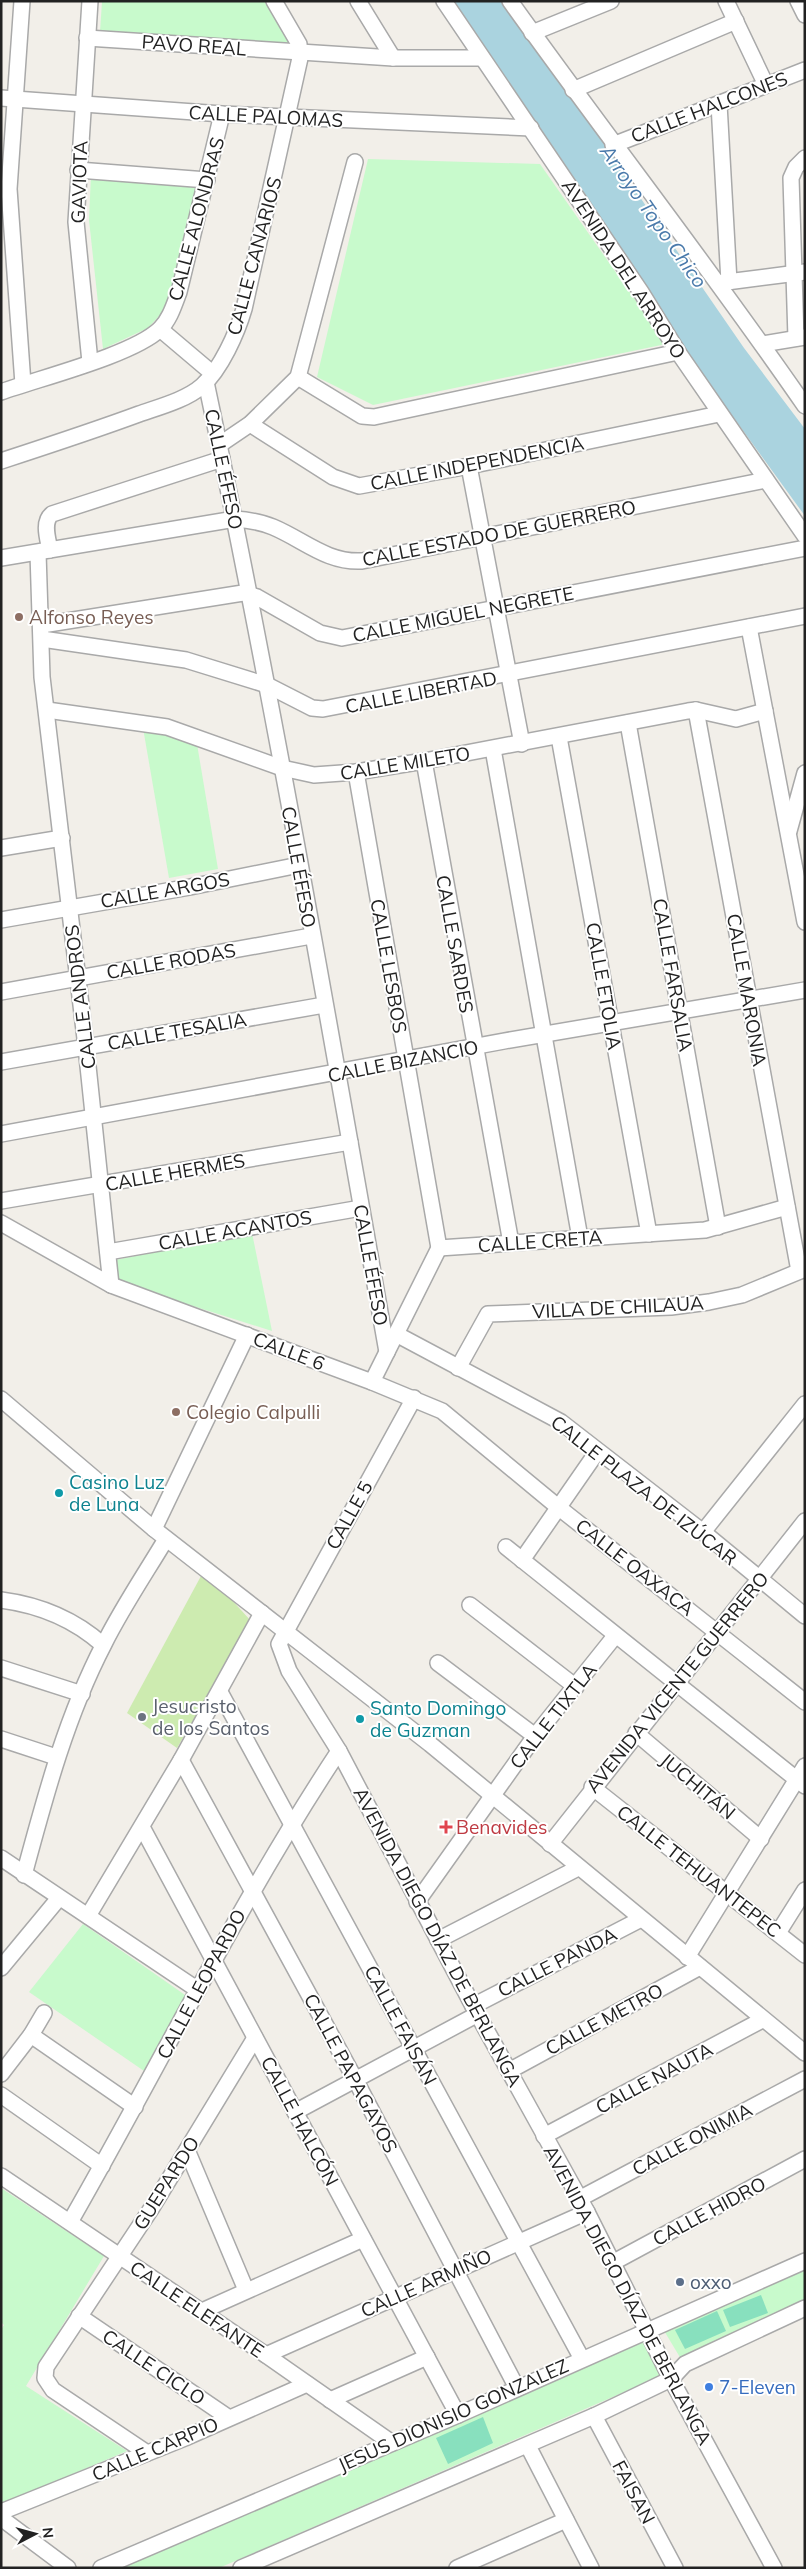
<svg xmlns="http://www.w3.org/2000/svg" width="806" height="2569" viewBox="0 0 806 2569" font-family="Mulish,sans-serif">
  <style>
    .grass { fill: #cdebb0 }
    .park { fill: #c8facc }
    .pitch { fill: #88e0be }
    .water { fill: #aad3df }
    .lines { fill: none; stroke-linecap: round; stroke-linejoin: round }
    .minor-casing { stroke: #a9a9a9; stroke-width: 18 }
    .minor { stroke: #fff; stroke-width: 15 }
    .education-dot { fill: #8d6e63; stroke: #fff; stroke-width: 2 }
    .culture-dot { fill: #0f9aa8; stroke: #fff; stroke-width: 2 }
    .worship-dot { fill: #6b7280; stroke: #fff; stroke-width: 2 }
    .health-dot { fill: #e0444e; stroke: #fff; stroke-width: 2 }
    .service-dot { fill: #5c6f8a; stroke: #fff; stroke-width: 2 }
    .shop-dot { fill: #3f7fe0; stroke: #fff; stroke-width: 2 }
    .labels { text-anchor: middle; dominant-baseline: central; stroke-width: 4; stroke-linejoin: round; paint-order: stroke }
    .street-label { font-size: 19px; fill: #222; stroke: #fff }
    .education-label { font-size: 19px; fill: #785e54; stroke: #fff; text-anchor: start }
    .culture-label { font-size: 19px; fill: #0d838f; stroke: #fff; text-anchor: start }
    .worship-label { font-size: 19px; fill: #5b616d; stroke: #fff; text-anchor: start }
    .health-label { font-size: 19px; fill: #be3a42; stroke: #fff; text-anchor: start }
    .service-label { font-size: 19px; fill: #4e5e75; stroke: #fff; text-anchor: start }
    .shop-label { font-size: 19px; fill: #366cbe; stroke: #fff; text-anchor: start }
    .water-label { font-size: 20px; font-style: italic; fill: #4a7aab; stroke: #fff }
  </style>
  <rect width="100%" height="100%" fill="#f2efe9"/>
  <path class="grass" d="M201 1576 230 1598 251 1621 177 1748 127 1713Z"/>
  <g class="park">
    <path d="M102 1H264L292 44 100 32Z"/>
    <path d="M368 159 540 164 666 344 373 405 317 377Z"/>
    <path d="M91 174 201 187 171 303 148 328 103 349 89 220Z"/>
    <path d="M143 728 197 744 218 869 169 878Z"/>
    <path d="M252 1233 272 1331 117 1282 115 1260Z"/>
    <path d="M83 1924 188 1997 147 2073 29 1992Z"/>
    <path d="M1 2188 104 2256 26 2386 127 2451 2 2504 1 2330 4 2325 1 2322Z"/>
    <path d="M805 2270V2302L681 2359 663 2329Z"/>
    <path d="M643 2338 661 2376 219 2568H120Z"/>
  </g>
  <g class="pitch">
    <path d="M761 2295 768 2313 730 2327 723 2310Z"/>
    <path d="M717 2311 726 2331 685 2349 675 2330Z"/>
    <path d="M483 2417 493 2443 448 2464 436 2438Z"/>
  </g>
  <path class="water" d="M454 1H510L573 90 635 190 744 348 805 429V516L704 377 604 222Z"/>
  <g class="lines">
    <g class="minor-casing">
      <g id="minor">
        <path d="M22 1 9 189 23 384"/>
        <path d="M90 1 76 222 90 362"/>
        <path d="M358 1 393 58"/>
        <path d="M444 1 641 292 678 352 805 536"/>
        <path d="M510 1C607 137 710 268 805 406"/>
        <path d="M726 1 766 85"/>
        <path d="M798 1 805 15"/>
        <path d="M532 33 611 1"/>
        <path d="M87 38 393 58H482"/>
        <path d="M573 90 736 21"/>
        <path d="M1 98 222 114 531 128"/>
        <path d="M719 104 729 282"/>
        <path d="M613 145 805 70"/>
        <path d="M78 170 207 180"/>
        <path d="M719 283 805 272"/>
        <path d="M160 329 212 373"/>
        <path d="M796 338 791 178 796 167 805 158"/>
        <path d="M762 344 805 337"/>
        <path d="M298 377 362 416 374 417 678 352"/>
        <path d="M206 382C274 704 330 1029 387 1352"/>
        <path d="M1 392C40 378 133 355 160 329 170 319 174 305 179 292L222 114"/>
        <path d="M250 424 333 477 359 486 469 466 719 414"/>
        <path d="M219 445 250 424 298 377 355 162"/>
        <path d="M1 461C47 446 93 431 139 414 159 407 186 400 202 386 221 369 237 333 244 309L300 58 299 44 274 1"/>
        <path d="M469 466 522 744"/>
        <path d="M50 550C48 539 42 522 52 514L222 459"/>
        <path d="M38 553 42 677 86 1047 111 1285"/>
        <path d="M1 558 235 519C248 520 261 522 273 527 304 540 327 563 362 561L766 480"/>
        <path d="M42 625 243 593 257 597 320 633 342 638 805 548"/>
        <path d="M749 627 805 922"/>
        <path d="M42 639 186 660 267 685 312 708 323 709 805 616"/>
        <path d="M47 710 167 727 282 768 314 775 356 772 424 761 688 711 696 710 736 719 765 711"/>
        <path d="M696 710 799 1271"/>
        <path d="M628 723 718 1227"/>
        <path d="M559 737 649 1234"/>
        <path d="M493 749 580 1238"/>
        <path d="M424 761 511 1243"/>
        <path d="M356 772 439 1248"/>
        <path d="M789 831 805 773"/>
        <path d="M1 848 62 838"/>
        <path d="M1 920 190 887 299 865"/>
        <path d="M1 992 311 936"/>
        <path d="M1 1062 324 1005"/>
        <path d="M1 1134 504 1041 805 990"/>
        <path d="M1 1201 350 1142"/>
        <path d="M1 1223 111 1285 372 1382 442 1411 558 1507 805 1702"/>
        <path d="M439 1248 705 1230 787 1207"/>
        <path d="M108 1252 361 1208"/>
        <path d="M396 1334 561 1422 703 1532 805 1616"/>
        <path d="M458 1368 488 1314 671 1307 709 1302 742 1295 805 1269"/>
        <path d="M372 1382 439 1248"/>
        <path d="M414 1398 279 1644 289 1671 339 1751 473 2006 587 2212 671 2379 774 2568"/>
        <path d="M1 1399 154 1529 430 1744 805 2053"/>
        <path d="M154 1529 247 1335"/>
        <path d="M703 1532 805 1404"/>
        <path d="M506 1547 805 1786"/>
        <path d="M522 1560 597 1452"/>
        <path d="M1 1600C39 1605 74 1619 103 1645"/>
        <path d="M470 1605 576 1687"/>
        <path d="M438 1663 535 1736"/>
        <path d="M1 1668 82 1694"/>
        <path d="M220 1692 582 2359"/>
        <path d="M636 1733 761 1839"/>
        <path d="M1 1739 56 1757"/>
        <path d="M181 1760 356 2081 517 2388"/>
        <path d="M592 1787 805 1955"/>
        <path d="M142 1827 458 2415"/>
        <path d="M550 1844 805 1521"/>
        <path d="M1 1858 198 1990"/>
        <path d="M24 1875C45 1797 66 1717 104 1644 122 1608 145 1574 166 1539"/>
        <path d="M417 1902 535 1736 615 1636"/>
        <path d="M88 1916 181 1760 262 1613"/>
        <path d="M778 1933 805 1890"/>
        <path d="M438 1940 578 1868"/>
        <path d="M687 1957 805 1766"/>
        <path d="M1 1968 59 1898"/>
        <path d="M473 2006 641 1919"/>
        <path d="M31 2035 135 2107"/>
        <path d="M509 2071 700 1967"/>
        <path d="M1 2074 31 2035 44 2013"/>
        <path d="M1 2095 102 2166"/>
        <path d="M295 2112 478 2014"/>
        <path d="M544 2136 762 2020"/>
        <path d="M187 2150 246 2290"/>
        <path d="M1 2176 266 2355 392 2443"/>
        <path d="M579 2199 805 2079"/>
        <path d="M70 2222C160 2065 239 1902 339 1751"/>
        <path d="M612 2263 805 2159"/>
        <path d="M202 2311 363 2239"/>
        <path d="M79 2316 229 2418"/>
        <path d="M266 2355 587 2212"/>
        <path d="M330 2400 427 2357"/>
        <path d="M594 2416 675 2568"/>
        <path d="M528 2446 591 2568"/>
        <path d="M147 2453 53 2390 45 2378 46 2367 151 2209 255 2038"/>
        <path d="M1 2512 185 2438 307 2384"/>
        <path d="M1 2518 68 2568"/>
        <path d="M101 2568 458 2415 805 2261"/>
        <path d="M241 2568 594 2416 671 2379 685 2364 805 2308"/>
        <path d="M457 2568 566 2520"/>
      </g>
    </g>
    <use href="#minor" class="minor"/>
  </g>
  <g class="education-dot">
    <circle cx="19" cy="617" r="5"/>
    <circle cx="176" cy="1412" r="5"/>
  </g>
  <g class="culture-dot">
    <circle cx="59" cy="1493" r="5"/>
    <circle cx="360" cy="1719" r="5"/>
  </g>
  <circle class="worship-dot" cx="142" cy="1717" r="5"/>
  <path class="health-dot" d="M443.5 1819.5h5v5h5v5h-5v5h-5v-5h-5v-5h5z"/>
  <circle class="service-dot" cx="680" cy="2282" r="5"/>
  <circle class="shop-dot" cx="709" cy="2387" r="5"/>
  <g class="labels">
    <g class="street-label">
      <text transform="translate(194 45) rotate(4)">PAVO REAL</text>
      <text transform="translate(709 107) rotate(-21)">CALLE HALCONES</text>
      <text transform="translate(266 116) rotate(3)">CALLE PALOMAS</text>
      <text transform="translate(79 182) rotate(-88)">GAVIOTA</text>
      <text transform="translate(196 219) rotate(-75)">CALLE ALONDRAS</text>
      <text transform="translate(254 256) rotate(-75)">CALLE CANARIOS</text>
      <text transform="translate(624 269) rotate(57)">AVENIDA DEL ARROYO</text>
      <text transform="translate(477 463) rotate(-11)">CALLE INDEPENDENCIA</text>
      <text transform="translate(224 469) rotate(78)">CALLE ÉFESO</text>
      <text transform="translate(499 533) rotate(-11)">CALLE ESTADO DE GUERRERO</text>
      <text transform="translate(463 614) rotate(-11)">CALLE MIGUEL NEGRETE</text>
      <text transform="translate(421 692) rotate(-11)">CALLE LIBERTAD</text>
      <text transform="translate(405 763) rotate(-9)">CALLE MILETO</text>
      <text transform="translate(299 867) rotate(80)">CALLE ÉFESO</text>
      <text transform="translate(165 890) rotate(-10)">CALLE ARGOS</text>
      <text transform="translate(455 944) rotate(80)">CALLE SARDES</text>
      <text transform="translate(171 961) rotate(-10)">CALLE RODAS</text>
      <text transform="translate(389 966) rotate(80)">CALLE LESBOS</text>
      <text transform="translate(673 975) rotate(80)">CALLE FARSALIA</text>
      <text transform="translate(604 986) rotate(80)">CALLE ETOLIA</text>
      <text transform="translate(747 990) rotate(80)">CALLE MARONIA</text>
      <text transform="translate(80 997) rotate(-97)">CALLE ANDROS</text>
      <text transform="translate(177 1031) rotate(-10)">CALLE TESALIA</text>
      <text transform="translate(403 1061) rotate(-11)">CALLE BIZANCIO</text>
      <text transform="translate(175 1172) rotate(-10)">CALLE HERMES</text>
      <text transform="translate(235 1230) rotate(-10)">CALLE ACANTOS</text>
      <text transform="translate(540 1241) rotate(-4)">CALLE CRETA</text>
      <text transform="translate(371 1265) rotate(80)">CALLE ÉFESO</text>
      <text transform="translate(618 1307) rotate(-3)">VILLA DE CHILAUA</text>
      <text transform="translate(289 1351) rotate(21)">CALLE 6</text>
      <text transform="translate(644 1490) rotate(38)">CALLE PLAZA DE IZÚCAR</text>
      <text transform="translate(349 1515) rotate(-61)">CALLE 5</text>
      <text transform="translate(635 1567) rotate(38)">CALLE OAXACA</text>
      <text transform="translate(677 1682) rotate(-51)">AVENIDA VICENTE GUERRERO</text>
      <text transform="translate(553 1716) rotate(-52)">CALLE TIXTLA</text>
      <text transform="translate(698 1786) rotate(40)">JUCHITÁN</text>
      <text transform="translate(699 1871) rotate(38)">CALLE TEHUANTEPEC</text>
      <text transform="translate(438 1937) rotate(62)">AVENIDA DIEGO DÍAZ DE BERLANGA</text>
      <text transform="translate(557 1962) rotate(-27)">CALLE PANDA</text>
      <text transform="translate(201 1984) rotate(-62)">CALLE LEOPARDO</text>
      <text transform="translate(604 2019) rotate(-28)">CALLE METRO</text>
      <text transform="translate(401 2025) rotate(62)">CALLE FAISÁN</text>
      <text transform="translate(351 2073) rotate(62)">CALLE PAPAGAYOS</text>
      <text transform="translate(654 2078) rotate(-28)">CALLE NAUTA</text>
      <text transform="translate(300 2121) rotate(62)">CALLE HALCÓN</text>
      <text transform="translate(692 2139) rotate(-28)">CALLE ONIMIA</text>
      <text transform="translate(166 2183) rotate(-58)">GUEPARDO</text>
      <text transform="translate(709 2211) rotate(-28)">CALLE HIDRO</text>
      <text transform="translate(426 2283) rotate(-24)">CALLE ARMIÑO</text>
      <text transform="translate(628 2295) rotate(62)">AVENIDA DIEGO DÍAZ DE BERLANGA</text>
      <text transform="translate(197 2309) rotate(34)">CALLE ELEFANTE</text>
      <text transform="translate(154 2367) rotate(34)">CALLE CICLO</text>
      <text transform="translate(453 2415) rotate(-24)">JESUS DIONISIO GONZALEZ</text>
      <text transform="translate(155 2449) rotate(-23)">CALLE CARPIO</text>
      <text transform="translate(634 2492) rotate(62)">FAISAN</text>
    </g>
    <g class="education-label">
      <text x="29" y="617">Alfonso Reyes</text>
      <text x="186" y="1412">Colegio Calpulli</text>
    </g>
    <g class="culture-label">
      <text x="69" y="1482">Casino Luz<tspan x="69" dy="22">de Luna</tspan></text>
      <text x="370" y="1708">Santo Domingo<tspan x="370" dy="22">de Guzman</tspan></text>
    </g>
    <g class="worship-label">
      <text x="152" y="1706">Jesucristo<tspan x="152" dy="22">de los Santos</tspan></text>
    </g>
    <g class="health-label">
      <text x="456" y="1827">Benavides</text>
    </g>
    <g class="service-label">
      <text x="690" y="2282">oxxo</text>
    </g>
    <g class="shop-label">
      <text x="719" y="2387">7-Eleven</text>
    </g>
    <g class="water-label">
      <text transform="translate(654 216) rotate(55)">Arroyo Topo Chico</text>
    </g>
  </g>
  <rect width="806" height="2569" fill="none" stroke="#222222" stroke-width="5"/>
  <g transform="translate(35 2534) rotate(84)" stroke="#ffffff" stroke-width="4" paint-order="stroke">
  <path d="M0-4L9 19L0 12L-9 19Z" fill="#222222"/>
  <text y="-8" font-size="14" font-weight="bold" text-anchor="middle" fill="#222222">N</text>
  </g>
</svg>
